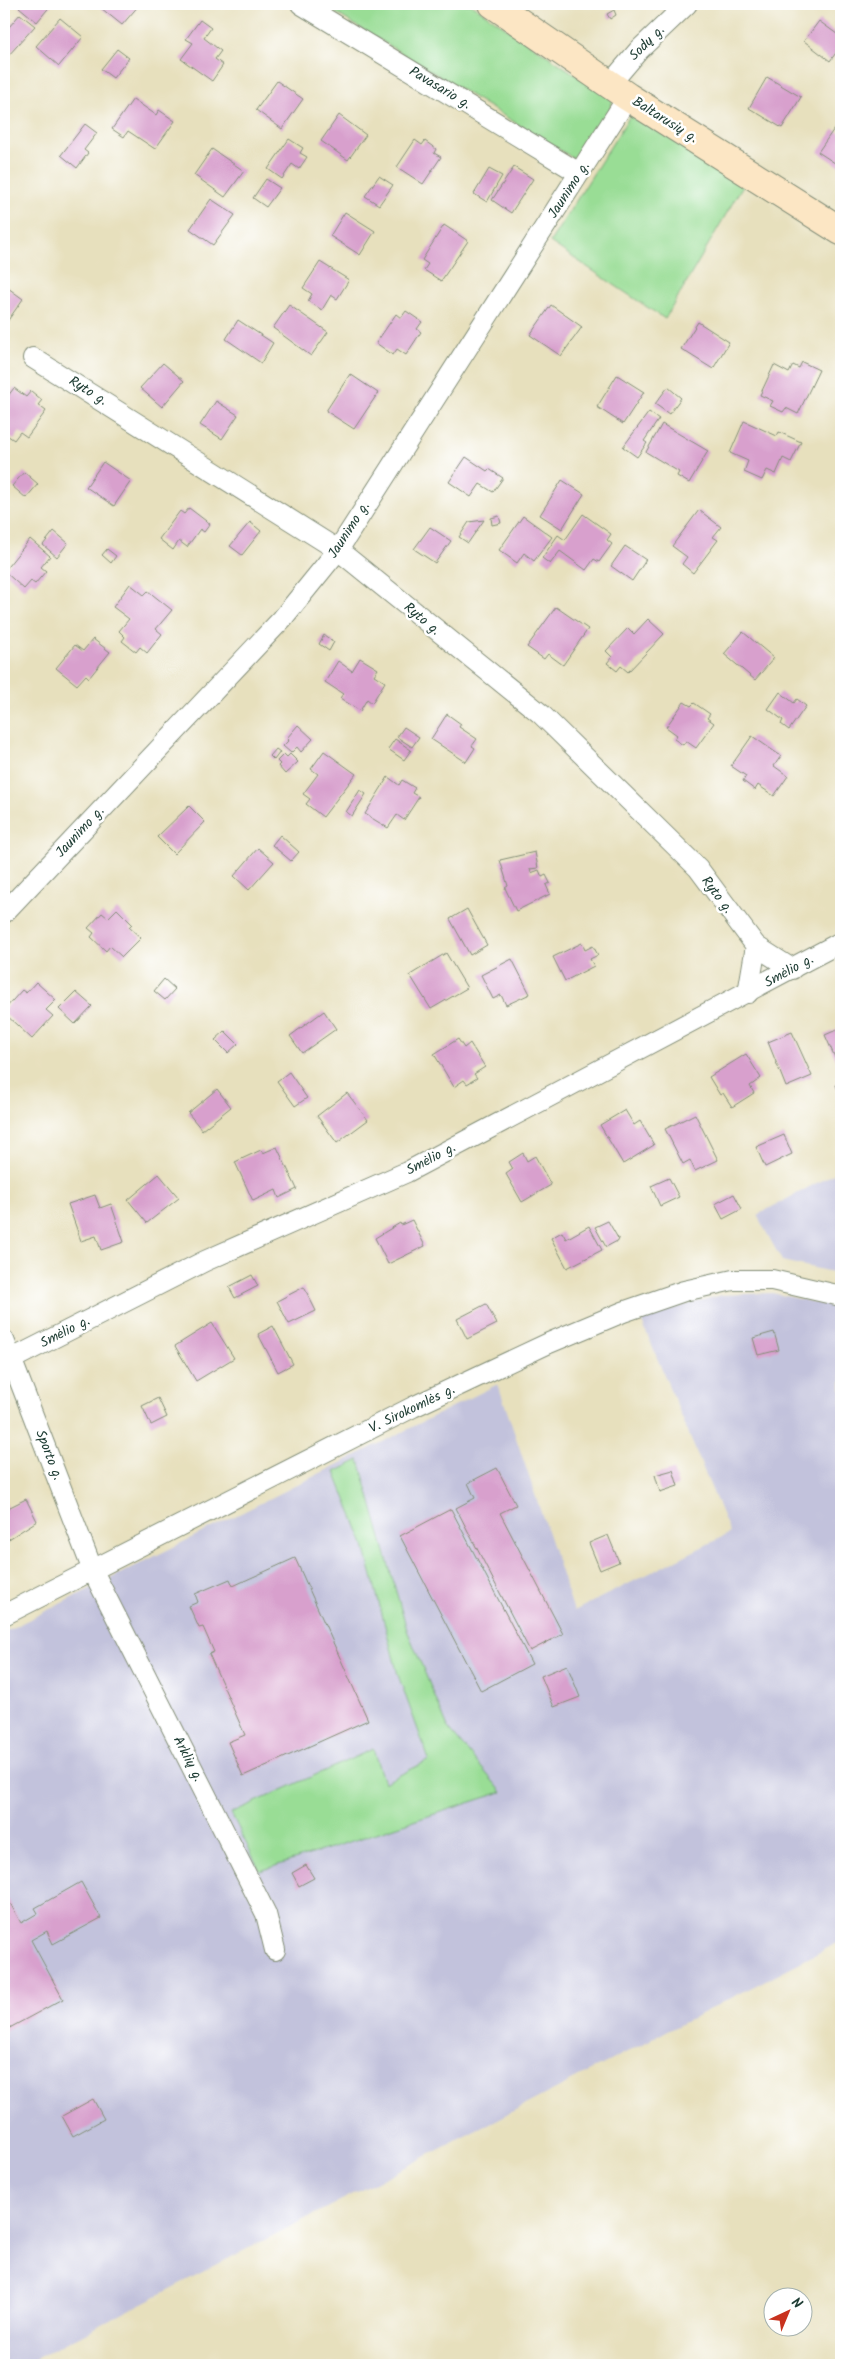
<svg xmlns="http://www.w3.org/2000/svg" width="845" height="2369" viewBox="0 0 845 2369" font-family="Kalam,sans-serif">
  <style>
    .industrial { fill: #c2c2dc }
    .green { fill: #99dd95; stroke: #5c8d64 }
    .building { fill: #d8a0cd }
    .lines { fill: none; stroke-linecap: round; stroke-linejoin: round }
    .street-casing { stroke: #838e78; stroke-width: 22 }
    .secondary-casing { stroke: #838e78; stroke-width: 30 }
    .street { stroke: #fff; stroke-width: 20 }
    .secondary { stroke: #fce6c4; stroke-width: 28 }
    .labels { text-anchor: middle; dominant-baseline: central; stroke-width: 5; stroke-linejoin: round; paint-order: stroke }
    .street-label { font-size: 14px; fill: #1f3d34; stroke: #fff }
  </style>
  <rect width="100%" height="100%" fill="#fff"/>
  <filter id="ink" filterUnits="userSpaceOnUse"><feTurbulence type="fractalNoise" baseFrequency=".02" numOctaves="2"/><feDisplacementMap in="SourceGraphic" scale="10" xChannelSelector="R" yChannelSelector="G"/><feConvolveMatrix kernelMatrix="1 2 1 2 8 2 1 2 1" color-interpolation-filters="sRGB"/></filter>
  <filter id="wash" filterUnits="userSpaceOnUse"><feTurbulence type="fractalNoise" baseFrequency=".0096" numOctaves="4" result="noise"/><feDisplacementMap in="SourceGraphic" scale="20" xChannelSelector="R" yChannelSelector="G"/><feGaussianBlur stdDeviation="1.12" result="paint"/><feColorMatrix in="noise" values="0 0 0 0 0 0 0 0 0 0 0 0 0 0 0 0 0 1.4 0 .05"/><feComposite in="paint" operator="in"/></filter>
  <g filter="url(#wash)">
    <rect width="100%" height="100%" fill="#e7e0bd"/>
    <g class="industrial">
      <path d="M841 1170V1274L782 1261 757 1215Z"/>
      <path d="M772 1293 841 1308V1941L33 2360 20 2365H4V1632L498 1384 574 1611 730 1533 640 1317 722 1295Z"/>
    </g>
    <g class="green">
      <path d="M321 4H471L613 100 607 119 578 161Z"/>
      <path d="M633 111 746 180 665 319 550 242Z"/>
      <path d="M359 1460 407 1630 448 1728 502 1792 260 1871 231 1813 373 1749 384 1783 429 1760 398 1675 363 1542 335 1472Z"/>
    </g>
    <g id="blocks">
      <g class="building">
        <path d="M21 4H52L37 22 19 7Z"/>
        <path d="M96 4H140L122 25Z"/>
        <path d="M614 10 616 15 610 19 607 14Z"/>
        <path d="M20 14 35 26 8 56 4 52V33Z"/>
        <path d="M60 18 83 37 59 66 36 46Z"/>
        <path d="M200 20 211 28 204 38 221 51 215 59 223 65 212 81 181 59 193 43 186 39Z"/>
        <path d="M819 21 841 37V46L830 61 804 41Z"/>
        <path d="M117 49 129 58 113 78 101 69Z"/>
        <path d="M767 77 801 97 782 128 749 108Z"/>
        <path d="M277 81 303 99 282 129 256 110Z"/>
        <path d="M133 99 156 115 159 110 175 121 155 149 128 131 124 137 112 129Z"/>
        <path d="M339 115 366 135 348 160 321 141Z"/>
        <path d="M85 124 97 133 84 150 88 153 77 168 61 155Z"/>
        <path d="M834 129 841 134V167L818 152Z"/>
        <path d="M289 139 303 148 300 153 307 157 299 169 292 164 282 179 268 169Z"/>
        <path d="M415 140 422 145 425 141 436 149 434 153 441 157 423 184 397 167Z"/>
        <path d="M212 149 244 171 225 197 194 175Z"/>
        <path d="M514 167 533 179 511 213 492 200Z"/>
        <path d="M489 169 502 176 487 202 474 194Z"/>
        <path d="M379 176 393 185 379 205 365 196Z"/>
        <path d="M266 179 280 188 266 207 253 198Z"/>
        <path d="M211 199 235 215 213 245 190 229Z"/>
        <path d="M345 212 375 231 360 255 330 236Z"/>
        <path d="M444 225 468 241 441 281 424 270 428 264 422 260Z"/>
        <path d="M320 262 349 280 337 299 331 295 322 310 308 301 312 294 303 288Z"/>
        <path d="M4 285 23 299 4 326Z"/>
        <path d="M289 305 328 332 311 356 273 328Z"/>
        <path d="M551 305 582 327 561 356 530 335Z"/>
        <path d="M406 311 422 322 417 329 421 332 406 355 397 349 393 355 376 343 396 314 401 318Z"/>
        <path d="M238 320 273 343 261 363 226 339Z"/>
        <path d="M698 322 729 342 713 369 681 349Z"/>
        <path d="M802 362 819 370 798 414 786 408 783 412 770 406 773 401 760 395 774 365 789 373 793 365 799 368Z"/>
        <path d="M163 363 184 381 162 407 140 388Z"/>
        <path d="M350 374 378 393 354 429 326 411Z"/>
        <path d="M617 375 644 392 623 424 597 407Z"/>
        <path d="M668 387 681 398 669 414 655 404Z"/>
        <path d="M14 388 26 397 31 391 42 400 38 405 46 411 27 437 20 432 14 440 4 433V427L7 422 4 420V401Z"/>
        <path d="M216 401 238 415 222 439 200 425Z"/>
        <path d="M649 412 659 419 644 441 647 443 637 457 623 447Z"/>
        <path d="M744 421 777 436 779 432 801 442 791 462 783 458 776 474 767 470 762 480 744 472 748 461 730 453Z"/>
        <path d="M662 424 708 451 689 483 677 476 679 472 646 452Z"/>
        <path d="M466 457 487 471 489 469 503 478 493 492 480 484 471 497 449 482Z"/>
        <path d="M103 462 131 481 114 506 86 487Z"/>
        <path d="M24 472 38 484 26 498 12 486Z"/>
        <path d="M562 480 584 494 562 529 540 515Z"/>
        <path d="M189 508 210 524 204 532 200 529 187 547 179 541 173 550 159 539 180 511 184 514Z"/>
        <path d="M699 510 721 527 713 537 718 540 693 573 682 564 687 557 672 546Z"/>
        <path d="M583 514 611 534 607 540 612 544 599 562 594 559 586 570 560 551 550 564 542 558 558 535 565 540Z"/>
        <path d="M499 516 501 523 492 525 491 518Z"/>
        <path d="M523 516 552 537 534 561 524 553 517 563 499 550Z"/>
        <path d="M484 520 468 543 459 537 469 522Z"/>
        <path d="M250 522 261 531 242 555 230 546Z"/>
        <path d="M430 527 451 541 435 563 414 549Z"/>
        <path d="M54 531 68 543 57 557 43 545Z"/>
        <path d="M30 539 50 556 41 567 46 571 35 584 31 581 24 589 4 571Z"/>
        <path d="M625 546 646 560 632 581 611 566Z"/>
        <path d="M107 549 116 556 111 563 102 555Z"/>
        <path d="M130 584 144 595 148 591 172 610 156 629 162 634 147 653 140 647 136 652 122 641 125 637 119 631 129 619 113 607Z"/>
        <path d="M556 607 588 629 563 665 548 654 544 659 527 647Z"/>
        <path d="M648 619 664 634 628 672 621 666 617 671 607 663 612 657 606 651 628 628 634 634Z"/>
        <path d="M743 632 774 658 755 680 724 654Z"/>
        <path d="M324 635 334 642 329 651 319 644Z"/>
        <path d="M93 639 110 652 89 678 86 675 77 685 56 668 75 645 83 651Z"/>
        <path d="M360 658 378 669 374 675 385 682 372 703 367 699 360 711 340 698 343 694 325 682 338 661 352 671Z"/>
        <path d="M780 692 794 703 797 699 806 706 789 730 781 724 783 720 768 709Z"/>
        <path d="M684 702 691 706 694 703 710 714 707 718 714 723 696 748 686 741 683 745 674 739 677 735 666 727Z"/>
        <path d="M447 714 461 724 459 727 477 739 472 746 475 748 466 762 431 739Z"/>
        <path d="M298 725 313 739 301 752 297 747 291 753 283 746 289 740 287 738Z"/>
        <path d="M404 727 419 737 412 747 397 737Z"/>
        <path d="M752 736 781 756 774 766 788 776 774 796 758 785 755 790 743 781 746 776 731 766Z"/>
        <path d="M395 739 411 750 404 760 388 749Z"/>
        <path d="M276 749 280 752 274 760 270 756Z"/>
        <path d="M324 751 356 774 323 817 306 804 310 799 303 794 318 774 311 769Z"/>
        <path d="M284 754 287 757 290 754 298 762 285 774 278 766 280 764 277 761Z"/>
        <path d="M388 777 399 785 402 780 415 788 412 793 419 797 404 820 397 815 388 828 365 814Z"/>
        <path d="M360 790 366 794 352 816 346 812Z"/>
        <path d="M189 806 205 822 174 854 157 837Z"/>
        <path d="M280 835 299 852 291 861 272 845Z"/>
        <path d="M258 848 274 862 249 890 234 876Z"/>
        <path d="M535 852 538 868 530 869 531 873 539 870 542 877 546 875 550 883 546 885 550 894 516 911 505 888 508 886 500 860Z"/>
        <path d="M117 909 132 924 129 927 141 938 122 957 110 946 106 951 91 937 94 933 88 928 102 913 108 918Z"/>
        <path d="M467 909 487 945 470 955 450 919Z"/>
        <path d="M582 943 585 950 593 946 598 955 590 959 594 966 565 981 553 957Z"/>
        <path d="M446 953 467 988 431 1009 410 975Z"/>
        <path d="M512 959 530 994 506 1005 501 995 493 999 481 975Z"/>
        <path d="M164 979 175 989 165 1000 154 991Z"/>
        <path d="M36 982 56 1000 46 1010 53 1016 32 1039 4 1013V1010L22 990 26 993Z"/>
        <path d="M76 992 92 1006 75 1024 59 1009Z"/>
        <path d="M324 1011 336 1029 302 1053 290 1036Z"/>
        <path d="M841 1028V1071L825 1035Z"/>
        <path d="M225 1031 238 1044 228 1053 215 1040Z"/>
        <path d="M792 1032 812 1076 786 1087 768 1042Z"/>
        <path d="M458 1039 464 1048 470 1043 485 1067 474 1074 477 1078 467 1084 464 1080 454 1087 434 1054Z"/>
        <path d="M746 1054 761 1078 750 1086 754 1093 732 1107 723 1093 720 1095 709 1077Z"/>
        <path d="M289 1072 307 1098 295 1106 277 1081Z"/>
        <path d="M841 1083V1098L836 1085Z"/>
        <path d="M217 1089 231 1107 202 1130 188 1113Z"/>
        <path d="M347 1093 368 1120 337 1143 317 1116Z"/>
        <path d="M625 1110 634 1125 640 1121 654 1145 623 1164 600 1125Z"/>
        <path d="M695 1114 718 1160 695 1171 690 1160 683 1164 665 1129Z"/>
        <path d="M784 1135 792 1154 765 1167 756 1147Z"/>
        <path d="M277 1147 297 1189 279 1198 276 1190 253 1201 235 1162 261 1150 263 1153Z"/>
        <path d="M523 1153 527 1161 535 1156 551 1185 522 1202 506 1174 513 1169 509 1162Z"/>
        <path d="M159 1174 179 1198 147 1223 128 1200Z"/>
        <path d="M669 1178 679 1197 660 1206 651 1186Z"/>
        <path d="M734 1194 742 1209 723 1219 715 1204Z"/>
        <path d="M95 1195 100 1208 111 1204 124 1242 101 1250 96 1236 81 1241 68 1204Z"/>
        <path d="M412 1220 425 1246 388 1264 375 1238 400 1223 401 1225Z"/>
        <path d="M608 1221 619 1240 606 1247 595 1227Z"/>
        <path d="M589 1226 602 1250 567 1268 551 1238 562 1232 566 1239Z"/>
        <path d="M252 1275 258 1286 235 1298 229 1287Z"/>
        <path d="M304 1287 316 1311 289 1324 277 1301Z"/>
        <path d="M486 1304 497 1324 467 1339 457 1319Z"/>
        <path d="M212 1323 234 1358 196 1381 175 1346Z"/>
        <path d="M273 1326 293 1364 278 1372 258 1334Z"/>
        <path d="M774 1332 779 1350 758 1355 753 1338Z"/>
        <path d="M158 1398 167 1417 151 1425 142 1406Z"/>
        <path d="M497 1468 516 1505 500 1513 563 1634 530 1651 456 1508 475 1498 468 1483Z"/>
        <path d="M673 1470 678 1486 660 1492 655 1475Z"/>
        <path d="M26 1499 37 1521 4 1542V1500L8 1508Z"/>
        <path d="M451 1509 532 1664 481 1691 400 1536Z"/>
        <path d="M608 1535 619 1562 600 1570 589 1543Z"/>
        <path d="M295 1558 368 1720 243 1776 228 1742 245 1735 209 1654 214 1652 203 1627 199 1628 189 1606 198 1602 195 1594 230 1579 233 1586Z"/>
        <path d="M567 1665 580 1697 554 1707 541 1676Z"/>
        <path d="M841 1808V1820L837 1809Z"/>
        <path d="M306 1865 314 1878 299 1886 292 1873Z"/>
        <path d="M81 1882 101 1918 53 1944 47 1931 31 1940 63 1999 4 2031V1987L10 1984 4 1972V1892L21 1923 38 1913 35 1908Z"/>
        <path d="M93 2099 104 2119 73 2136 62 2116Z"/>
      </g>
    </g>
  </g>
  <g filter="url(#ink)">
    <use href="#blocks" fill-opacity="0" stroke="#838e78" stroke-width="1"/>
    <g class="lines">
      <g class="street-casing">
        <g id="street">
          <path d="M301 4 579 173"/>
          <path d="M610 84 639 50 687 4"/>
          <path d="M33 358 338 550 541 714 698 868 756 946 748 993"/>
          <path d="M4 913 282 619 338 550 628 97"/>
          <path d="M756 946 792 969"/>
          <path d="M4 1340 93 1571 266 1914 275 1950"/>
          <path d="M12 1359 205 1261 407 1172 841 942"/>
          <path d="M4 1615 413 1407 549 1343 623 1312 684 1291 733 1280H772L841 1296"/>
        </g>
      </g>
      <g class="secondary-casing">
        <path id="secondary" d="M493 4 628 97 841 231"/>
      </g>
      <use href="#street" class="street"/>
      <use href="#secondary" class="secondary"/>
    </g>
  </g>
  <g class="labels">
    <g class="street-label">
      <text transform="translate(647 43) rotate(-45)">Sodų g.</text>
      <text transform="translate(440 88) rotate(31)">Pavasario g.</text>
      <text transform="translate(665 120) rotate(32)">Baltarusių g.</text>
      <text transform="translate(569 190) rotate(-57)">Jaunimo g.</text>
      <text transform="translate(88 391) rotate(32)">Ryto g.</text>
      <text transform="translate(349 530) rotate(-57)">Jaunimo g.</text>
      <text transform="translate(422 619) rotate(40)">Ryto g.</text>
      <text transform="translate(80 832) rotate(-47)">Jaunimo g.</text>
      <text transform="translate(717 895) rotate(53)">Ryto g.</text>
      <text transform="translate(789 971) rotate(-29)">Smėlio g.</text>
      <text transform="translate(431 1159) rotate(-28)">Smėlio g.</text>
      <text transform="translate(65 1332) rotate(-27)">Smėlio g.</text>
      <text transform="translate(412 1409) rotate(-26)">V. Sirokomlės g.</text>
      <text transform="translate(49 1455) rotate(69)">Sporto g.</text>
      <text transform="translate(188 1759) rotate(63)">Arklių g.</text>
    </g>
  </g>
  <rect width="845" height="2369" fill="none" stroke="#fff" stroke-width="20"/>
  <g transform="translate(788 2312) rotate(44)"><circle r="24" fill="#ffffff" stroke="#a5b1ae"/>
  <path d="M0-4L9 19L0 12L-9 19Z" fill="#c8321e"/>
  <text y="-8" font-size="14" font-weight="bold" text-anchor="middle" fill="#1f3d34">N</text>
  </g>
</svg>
